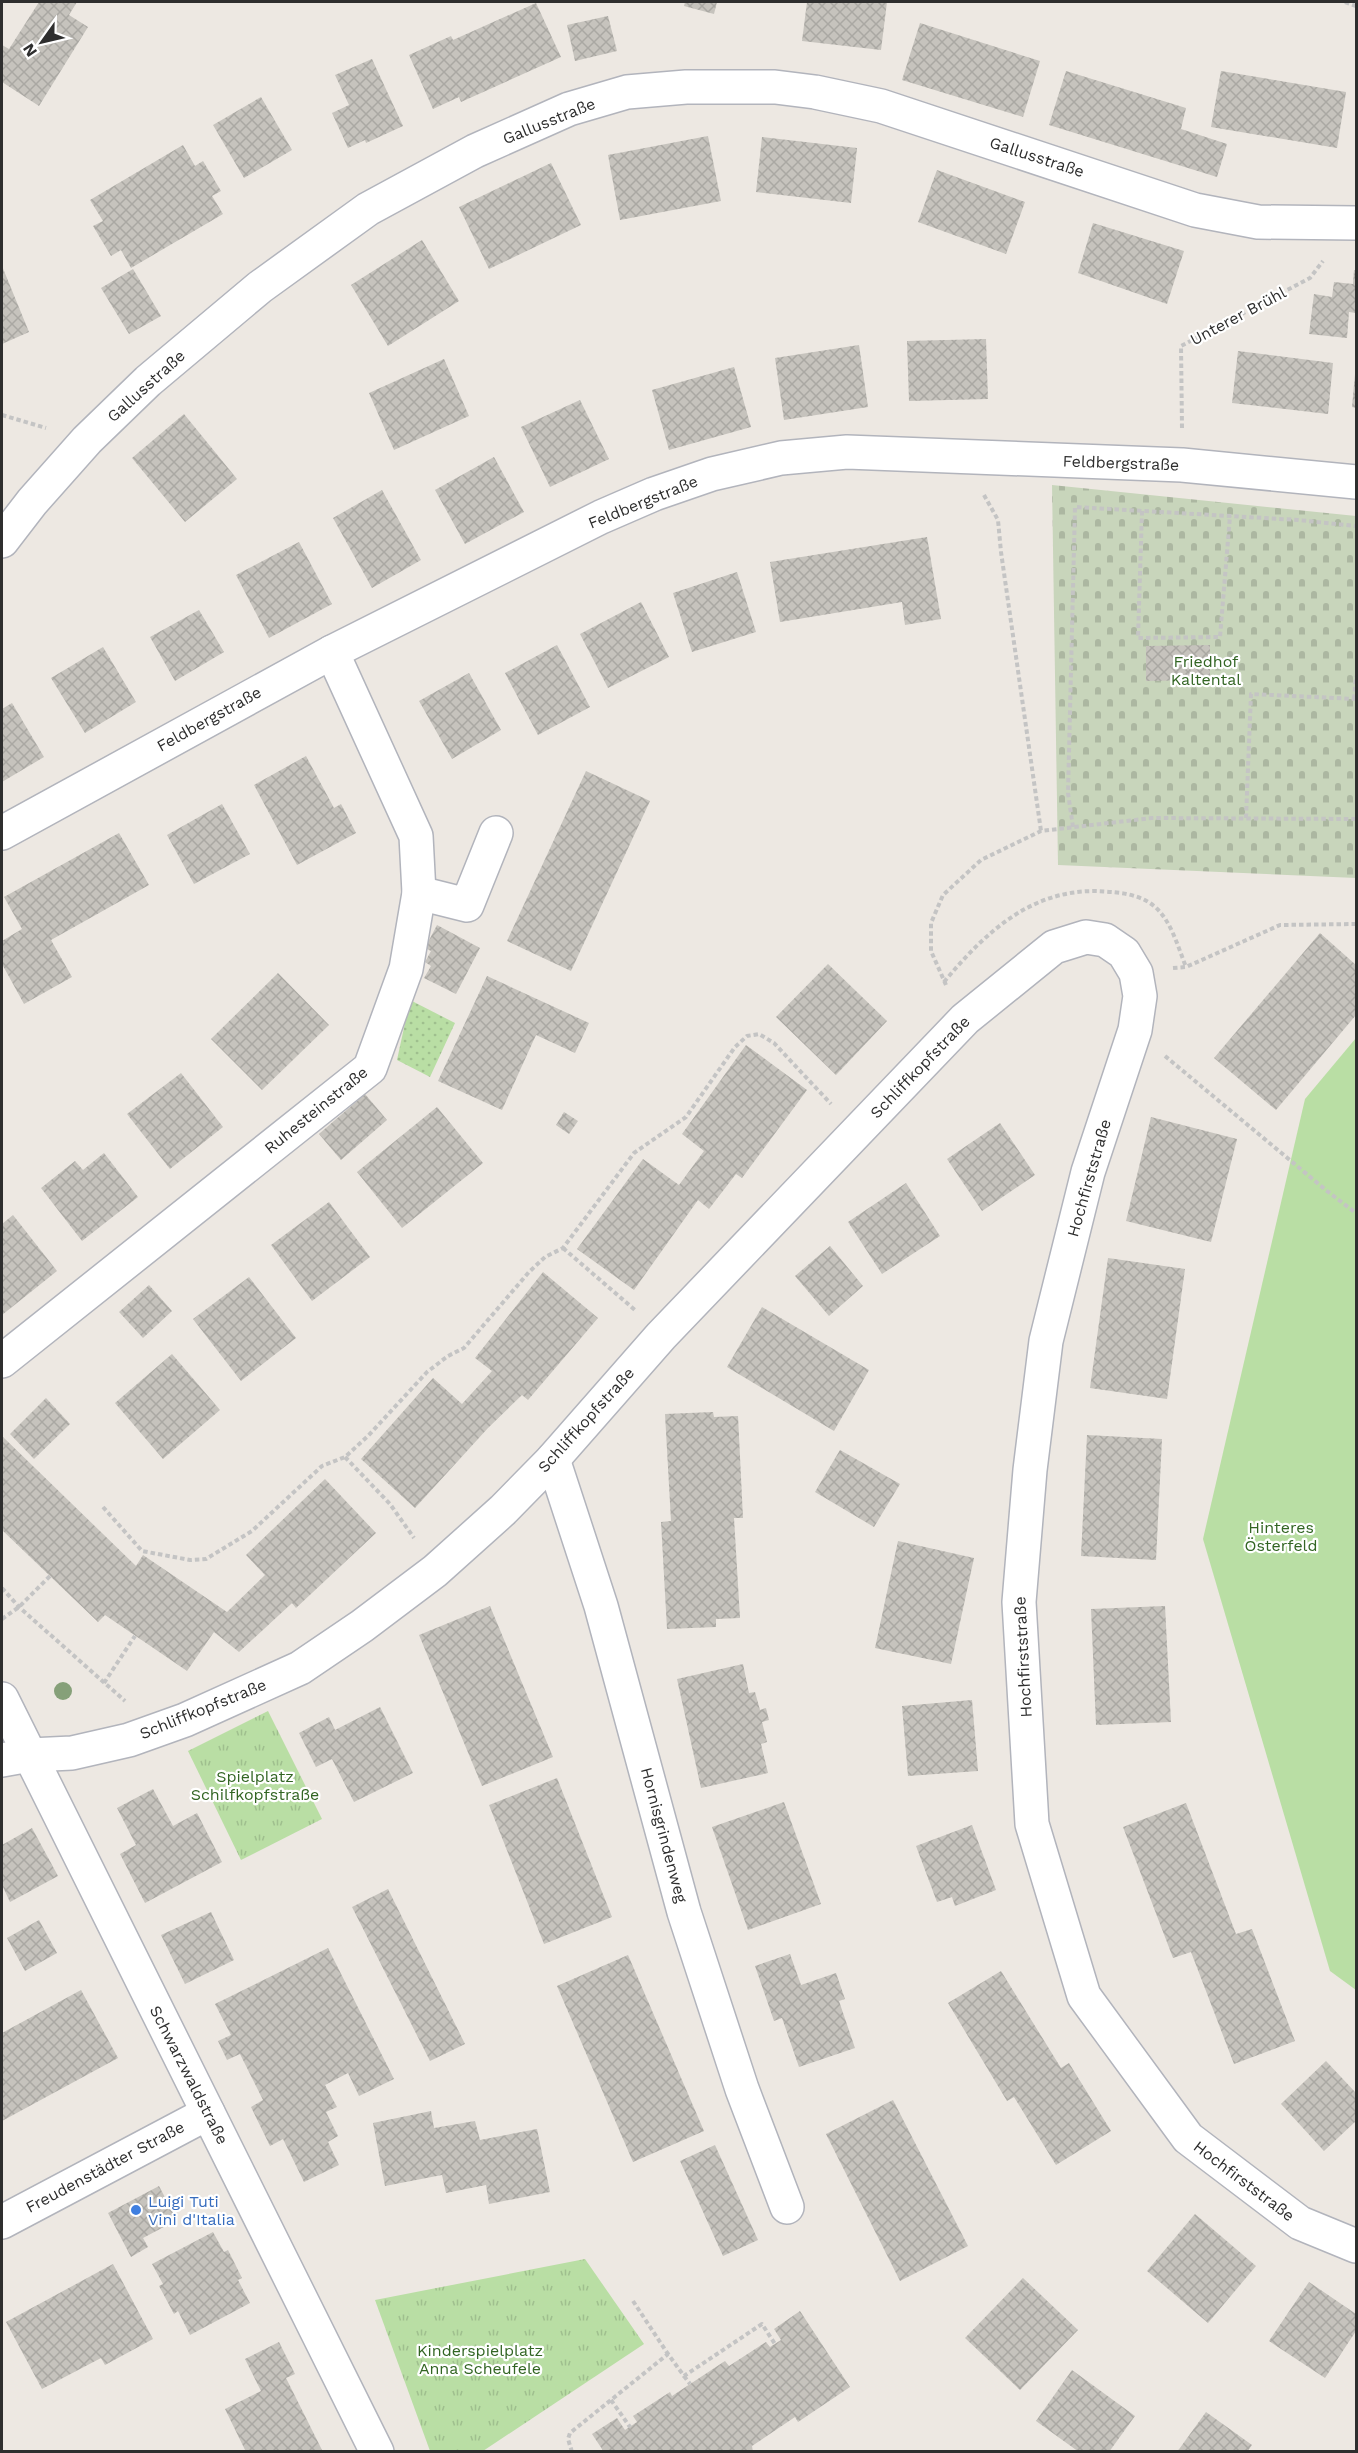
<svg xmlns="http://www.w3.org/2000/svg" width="1358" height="2453" viewBox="0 0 1358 2453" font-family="'Work Sans',sans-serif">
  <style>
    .grass { fill: url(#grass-dots) }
    .cemetery { fill: url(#cemetery-stones) }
    .park { fill: url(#park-tufts) }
    .garden { fill: #b9dea4 }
    .building { fill: url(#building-cross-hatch) }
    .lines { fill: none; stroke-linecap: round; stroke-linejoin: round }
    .minor-casing { stroke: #b2b4bc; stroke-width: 36 }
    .path { stroke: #c4c4c4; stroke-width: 4; stroke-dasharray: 4.5 3; stroke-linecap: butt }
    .minor { stroke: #fff; stroke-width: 33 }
    .tree { fill: #86a079 }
    .shop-dot { fill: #3f7fe0; stroke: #fff; stroke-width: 2 }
    .labels { text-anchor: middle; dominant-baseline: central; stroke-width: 4.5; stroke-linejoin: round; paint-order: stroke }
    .street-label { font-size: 16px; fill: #2e2e2e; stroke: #fff }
    .park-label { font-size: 16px; fill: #326523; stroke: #fff }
    .shop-label { font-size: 16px; fill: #366cbe; stroke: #fff; text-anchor: start }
  </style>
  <defs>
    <pattern id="grass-dots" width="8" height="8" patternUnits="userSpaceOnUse" patternTransform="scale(1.5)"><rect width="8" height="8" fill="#b9dea4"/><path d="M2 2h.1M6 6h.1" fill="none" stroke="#9fbf8e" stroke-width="1.8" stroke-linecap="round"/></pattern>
    <pattern id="cemetery-stones" width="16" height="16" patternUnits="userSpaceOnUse" patternTransform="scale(1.5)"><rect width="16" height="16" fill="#c8d5bb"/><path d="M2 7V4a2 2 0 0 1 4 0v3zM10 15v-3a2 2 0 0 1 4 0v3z" fill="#acb7a1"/></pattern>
    <pattern id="park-tufts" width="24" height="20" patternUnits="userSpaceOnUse" patternTransform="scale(1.5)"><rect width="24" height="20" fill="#b9dea4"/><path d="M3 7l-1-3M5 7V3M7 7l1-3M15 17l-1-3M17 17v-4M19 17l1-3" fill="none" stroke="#9fbf8e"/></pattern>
    <pattern id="building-cross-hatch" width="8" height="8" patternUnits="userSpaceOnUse" patternTransform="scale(1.5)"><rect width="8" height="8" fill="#c6c3bd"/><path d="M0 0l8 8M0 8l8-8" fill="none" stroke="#aaa8a3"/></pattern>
  </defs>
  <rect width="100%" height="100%" fill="#ede8e2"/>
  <path class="grass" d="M410 1000 455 1023 430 1077 397 1060Z"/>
  <path class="cemetery" d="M1052 485 1356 516V878L1058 865Z"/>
  <g class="park">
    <path d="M268 1711 322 1819 241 1860 188 1751Z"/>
    <path d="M585 2259 644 2344 483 2451H430L375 2300Z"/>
  </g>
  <path class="garden" d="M1356 1038V1990L1330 1971 1203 1539 1305 1099Z"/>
  <g class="building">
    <path d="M39 2H77L69 15 88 27 39 106 2 82V45L9 49Z"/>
    <path d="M685 2H717L714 14 684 6Z"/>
    <path d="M807 2H887L881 50 802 41Z"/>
    <path d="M536 3 561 57 461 102 459 97 433 109 409 55 451 36 453 40Z"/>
    <path d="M608 16 617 51 575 61 567 25Z"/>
    <path d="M920 23 1040 61 1023 117 902 80Z"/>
    <path d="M372 59 403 126 366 143 365 140 348 148 332 113 349 105 335 75Z"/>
    <path d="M1066 71 1186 108 1181 129 1227 144 1217 177 1049 125Z"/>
    <path d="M1221 71 1346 92 1337 148 1211 127Z"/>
    <path d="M261 97 292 150 244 178 213 125Z"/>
    <path d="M708 136 721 201 620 220 608 155Z"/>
    <path d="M762 137 857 148 851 203 756 192Z"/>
    <path d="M183 145 195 166 203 161 221 191 212 196 223 214 131 268 121 250 111 256 93 226 103 221 90 200Z"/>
    <path d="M551 163 581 225 489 269 459 207Z"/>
    <path d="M937 170 1025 202 1006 254 918 222Z"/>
    <path d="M1093 223 1184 251 1167 304 1078 273Z"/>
    <path d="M422 240 459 301 388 346 351 285Z"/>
    <path d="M2 266 29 332 2 344Z"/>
    <path d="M133 269 161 316 129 334 101 288Z"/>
    <path d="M1354 270H1356V313L1349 312 1347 338 1309 334 1314 294 1332 297 1334 282 1353 284Z"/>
    <path d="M986 339 988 399 909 401 907 341Z"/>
    <path d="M859 345 868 407 784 420 775 358Z"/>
    <path d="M1238 351 1333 363 1328 414 1232 403Z"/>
    <path d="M444 359 469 416 394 450 369 393Z"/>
    <path d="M734 367 751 427 669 450 652 390Z"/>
    <path d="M1355 374H1356V408L1352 407Z"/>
    <path d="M580 400 609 459 550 487 521 427Z"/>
    <path d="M184 414 237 479 185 522 132 458Z"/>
    <path d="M494 457 524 512 465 544 435 490Z"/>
    <path d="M382 490 421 560 372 588 333 518Z"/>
    <path d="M927 537 941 619 905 625 902 602 780 622 770 562Z"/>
    <path d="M299 542 332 604 269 638 236 575Z"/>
    <path d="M737 572 756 632 692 652 673 593Z"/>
    <path d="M641 602 669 657 608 688 580 634Z"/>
    <path d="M199 610 224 652 175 681 150 637Z"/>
    <path d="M557 645 590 707 538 735 505 673Z"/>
    <path d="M1210 645V680L1146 681V646Z"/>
    <path d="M103 647 136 702 85 733 51 678Z"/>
    <path d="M469 673 501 730 452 759 419 701Z"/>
    <path d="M12 703 44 757 2 782V709Z"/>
    <path d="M306 756 334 808 341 804 356 833 297 865 254 785Z"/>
    <path d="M586 771 650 801 571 971 507 941Z"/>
    <path d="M222 804 250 854 194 884 167 835Z"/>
    <path d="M119 833 149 885 51 940 72 977 24 1004 2 964V941L22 929 4 897Z"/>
    <path d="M437 925 480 948 456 994 424 978 431 966 425 962 431 951 425 948Z"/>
    <path d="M1320 933 1356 965V1015L1276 1110 1214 1058Z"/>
    <path d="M828 964 887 1021 836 1075 776 1017Z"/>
    <path d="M278 973 329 1025 262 1090 211 1039Z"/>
    <path d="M487 976 589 1023 575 1053 536 1035 502 1110 438 1081Z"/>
    <path d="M746 1045 807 1090 742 1178 736 1174 709 1209 698 1200 634 1290 577 1249 643 1159 679 1185 704 1151 682 1134Z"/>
    <path d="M181 1073 223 1127 170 1169 127 1114Z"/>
    <path d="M365 1094 387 1120 341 1160 319 1134Z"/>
    <path d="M437 1107 483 1163 402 1228 357 1172Z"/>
    <path d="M564 1112 578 1121 569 1134 556 1125Z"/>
    <path d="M1151 1117 1237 1139 1211 1242 1126 1221Z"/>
    <path d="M1000 1123 1035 1175 982 1211 947 1159Z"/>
    <path d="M104 1153 138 1197 82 1241 41 1188 75 1161 83 1170Z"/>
    <path d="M906 1183 940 1236 882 1274 848 1222Z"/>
    <path d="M329 1202 370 1257 312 1301 271 1245Z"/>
    <path d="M13 1215 57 1271 2 1315V1224Z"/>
    <path d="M830 1246 863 1286 829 1316 795 1276Z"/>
    <path d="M1108 1258 1185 1269 1167 1399 1090 1388Z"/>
    <path d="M543 1272 598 1318 528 1400 522 1395 488 1428 415 1508 361 1459 433 1378 462 1404 492 1371 475 1358Z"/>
    <path d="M249 1277 296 1338 241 1381 193 1319Z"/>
    <path d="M149 1285 172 1311 143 1338 119 1312Z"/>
    <path d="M762 1307 869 1370 834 1431 727 1367Z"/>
    <path d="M172 1354 220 1410 163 1459 115 1403Z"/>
    <path d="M46 1398 70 1424 34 1459 10 1434Z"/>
    <path d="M713 1412 714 1417 738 1416 743 1518H734L740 1618 716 1619V1627L667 1629 661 1522 671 1521 665 1414Z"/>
    <path d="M1087 1435 1162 1439 1156 1560 1081 1556Z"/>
    <path d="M2 1436 136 1566 143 1555 227 1612 265 1575 246 1555 325 1479 376 1533 296 1608 292 1603 239 1652 214 1632 187 1671 105 1615 98 1622 2 1530Z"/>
    <path d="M840 1450 900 1484 874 1527 815 1492Z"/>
    <path d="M898 1541 974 1558 951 1664 875 1648Z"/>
    <path d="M490 1606 553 1757 482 1786 419 1635Z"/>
    <path d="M1165 1606 1171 1722 1096 1725 1091 1609Z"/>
    <path d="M743 1664 749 1693 755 1692 760 1710 766 1708 769 1720 762 1722 767 1742 761 1744 768 1773 701 1788 677 1679Z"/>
    <path d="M972 1700 978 1771 908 1776 902 1706Z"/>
    <path d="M380 1707 413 1773 354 1802 332 1759 316 1767 299 1733 329 1717 335 1730Z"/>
    <path d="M557 1778 612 1917 544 1944 489 1805Z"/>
    <path d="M153 1789 173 1826 197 1813 222 1862 145 1903 120 1854 136 1845 117 1808Z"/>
    <path d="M784 1802 821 1904 748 1930 712 1827Z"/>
    <path d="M1186 1803 1236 1934 1252 1929 1295 2041 1234 2064 1191 1952 1173 1958 1123 1827Z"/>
    <path d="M972 1825 996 1890 955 1906 952 1897 937 1902 916 1846Z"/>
    <path d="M32 1828 58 1876 10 1902 2 1885V1845Z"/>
    <path d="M388 1889 465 2044 430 2061 352 1907Z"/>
    <path d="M211 1912 234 1960 185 1984 161 1935Z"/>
    <path d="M39 1920 57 1953 25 1971 7 1938Z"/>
    <path d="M328 1948 394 2079 359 2096 348 2073 325 2085 337 2107 326 2112 338 2136 328 2142 339 2165 304 2182 283 2139 270 2146 251 2107 263 2100 240 2054 227 2060 218 2041 231 2035 215 2004Z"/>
    <path d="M790 1954 801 1985 836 1973 845 1999 839 2001 855 2048 799 2067 782 2018 774 2021 755 1966Z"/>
    <path d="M628 1955 704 2131 633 2162 557 1986Z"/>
    <path d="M1001 1971 1061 2068 1069 2063 1111 2131 1056 2165 1014 2097 1007 2101 948 2003Z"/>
    <path d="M81 1990 118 2058 2 2121V2033Z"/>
    <path d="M1326 2061 1356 2093V2121L1324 2151 1281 2104Z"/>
    <path d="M893 2100 968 2246 900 2281 826 2134Z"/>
    <path d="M431 2111 434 2128 475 2121 480 2140 537 2129 550 2192 489 2204 486 2185 446 2193 442 2175 385 2186 373 2123Z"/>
    <path d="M715 2145 758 2240 723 2256 680 2161Z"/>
    <path d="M159 2186 177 2220 143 2238 148 2247 131 2257 108 2213Z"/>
    <path d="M1195 2214 1256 2266 1208 2323 1147 2271Z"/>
    <path d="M213 2232 224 2252 228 2250 242 2278 238 2280 250 2303 190 2335 178 2311 174 2314 159 2286 163 2284 152 2264Z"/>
    <path d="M113 2264 153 2339 105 2365 101 2358 42 2389 6 2322Z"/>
    <path d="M1023 2278 1078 2330 1020 2390 965 2338Z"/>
    <path d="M1309 2282 1356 2314V2331L1325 2378 1269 2341Z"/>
    <path d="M800 2311 850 2387 798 2422 795 2417 752 2446 753 2452H604L592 2434 617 2418 625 2430 637 2422 633 2416 670 2392 672 2396 725 2361 729 2366 766 2342 770 2347 781 2340 774 2329Z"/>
    <path d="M279 2342 295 2374 286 2378 323 2452H246L225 2409 261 2391 245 2359Z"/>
    <path d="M1072 2370 1135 2416 1109 2452H1079L1036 2421Z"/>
    <path d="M1206 2412 1252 2445 1247 2452H1177Z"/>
  </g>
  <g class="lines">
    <g class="minor-casing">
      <g id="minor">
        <path d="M2 541 32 502 87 440 148 381 260 287 368 209 475 151 569 109 627 92 686 87H775L815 92 881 106 1195 210 1258 222 1356 223"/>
        <path d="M2 833 332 652 601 517 654 494 712 474 781 458 847 452 1182 465 1356 482"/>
        <path d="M419 893 467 905 496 833"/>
        <path d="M2 1361 370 1068 406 969 419 893 416 836 332 652"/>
        <path d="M553 1459 601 1606 684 1912 742 2089 787 2207"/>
        <path d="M2 1699 377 2452"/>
        <path d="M2 1760 30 1755 72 1753 129 1740 185 1720 300 1668 362 1626 435 1571 503 1510 553 1459 661 1336 965 1019 1054 947 1086 937 1105 940 1124 953 1136 973 1140 996 1135 1030 1088 1172 1046 1341 1030 1470 1019 1602 1032 1824 1084 1996 1188 2138 1300 2223 1356 2246"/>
        <path d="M2 2222 208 2113"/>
      </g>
    </g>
    <g class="path">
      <path d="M1345 2 1356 6"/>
      <path d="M2 415 46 428"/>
      <path d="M1182 428 1181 346 1310 278 1323 261"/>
      <path d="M984 495 998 520 1001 552 1041 831"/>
      <path d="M1142 511 1138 638 1220 637 1230 516"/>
      <path d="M1354 699 1356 676"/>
      <path d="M1246 818 1251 694 1356 699"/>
      <path d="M1073 827 1068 793 1075 507 1298 520 1356 526"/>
      <path d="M1173 968 1186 967 1280 925 1356 924"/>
      <path d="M944 982C988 929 1037 884 1111 892 1125 893 1142 896 1154 906 1171 920 1178 947 1186 967"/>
      <path d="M946 985 931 951V923L943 895 981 860 1041 831 1152 818 1356 819"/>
      <path d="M1165 1056 1327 1191 1356 1213"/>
      <path d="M563 1248 635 1310"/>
      <path d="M345 1457 390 1504 414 1538"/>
      <path d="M103 1507 142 1551 190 1560 206 1559 252 1531 322 1466 345 1457 368 1436 427 1372 448 1356 464 1348 529 1272 545 1257 563 1248 634 1153 686 1117 735 1047 747 1036 759 1034 774 1043 831 1104"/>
      <path d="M2 1588 19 1607 125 1701"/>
      <path d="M2 1619 19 1607 50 1576"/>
      <path d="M104 1683 135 1636"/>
      <path d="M633 2301 668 2354"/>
      <path d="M684 2376 690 2384"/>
      <path d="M611 2400 630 2427"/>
      <path d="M572 2452 568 2439 570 2433 668 2354 684 2376 762 2324 775 2344"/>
    </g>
    <use href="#minor" class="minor"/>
  </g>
  <circle class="tree" cx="63" cy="1691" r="9"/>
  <circle class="shop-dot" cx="136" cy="2210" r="6"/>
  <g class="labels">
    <g class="street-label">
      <text transform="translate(549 121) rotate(-22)">Gallusstraße</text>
      <text transform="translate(1037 157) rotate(18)">Gallusstraße</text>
      <text transform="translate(1238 316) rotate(-28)">Unterer Brühl</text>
      <text transform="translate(146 386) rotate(-42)">Gallusstraße</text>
      <text transform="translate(1121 463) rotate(2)">Feldbergstraße</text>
      <text transform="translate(643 502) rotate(-22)">Feldbergstraße</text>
      <text transform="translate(209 719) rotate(-29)">Feldbergstraße</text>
      <text transform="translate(920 1067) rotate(-46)">Schliffkopfstraße</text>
      <text transform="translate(316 1110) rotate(-39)">Ruhesteinstraße</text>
      <text transform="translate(1089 1178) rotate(-74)">Hochfirststraße</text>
      <text transform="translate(586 1420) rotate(-48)">Schliffkopfstraße</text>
      <text transform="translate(1023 1657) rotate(-93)">Hochfirststraße</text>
      <text transform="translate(203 1709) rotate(-22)">Schliffkopfstraße</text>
      <text transform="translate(664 1835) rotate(75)">Hornisgrindenweg</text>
      <text transform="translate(189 2075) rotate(63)">Schwarzwaldstraße</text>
      <text transform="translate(105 2167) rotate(-28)">Freudenstädter Straße</text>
      <text transform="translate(1244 2181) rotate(37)">Hochfirststraße</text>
    </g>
    <g class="park-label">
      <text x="1206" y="661">Friedhof<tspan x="1206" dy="18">Kaltental</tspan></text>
      <text x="1281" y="1527">Hinteres<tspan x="1281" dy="18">Österfeld</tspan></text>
      <text x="255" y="1776">Spielplatz<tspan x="255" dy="18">Schilfkopfstraße</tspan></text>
      <text x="480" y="2350">Kinderspielplatz<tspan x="480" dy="18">Anna Scheufele</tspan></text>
    </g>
    <g class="shop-label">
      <text x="148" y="2201">Luigi Tuti<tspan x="148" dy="18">Vini d'Italia</tspan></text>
    </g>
  </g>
  <rect width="1358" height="2453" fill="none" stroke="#2e2e2e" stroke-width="6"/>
  <g transform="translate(42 42) rotate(236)" stroke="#ffffff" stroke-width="4.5" paint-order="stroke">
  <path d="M0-4.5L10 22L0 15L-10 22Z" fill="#2e2e2e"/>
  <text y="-9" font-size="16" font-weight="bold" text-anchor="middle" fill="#2e2e2e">N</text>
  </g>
</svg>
